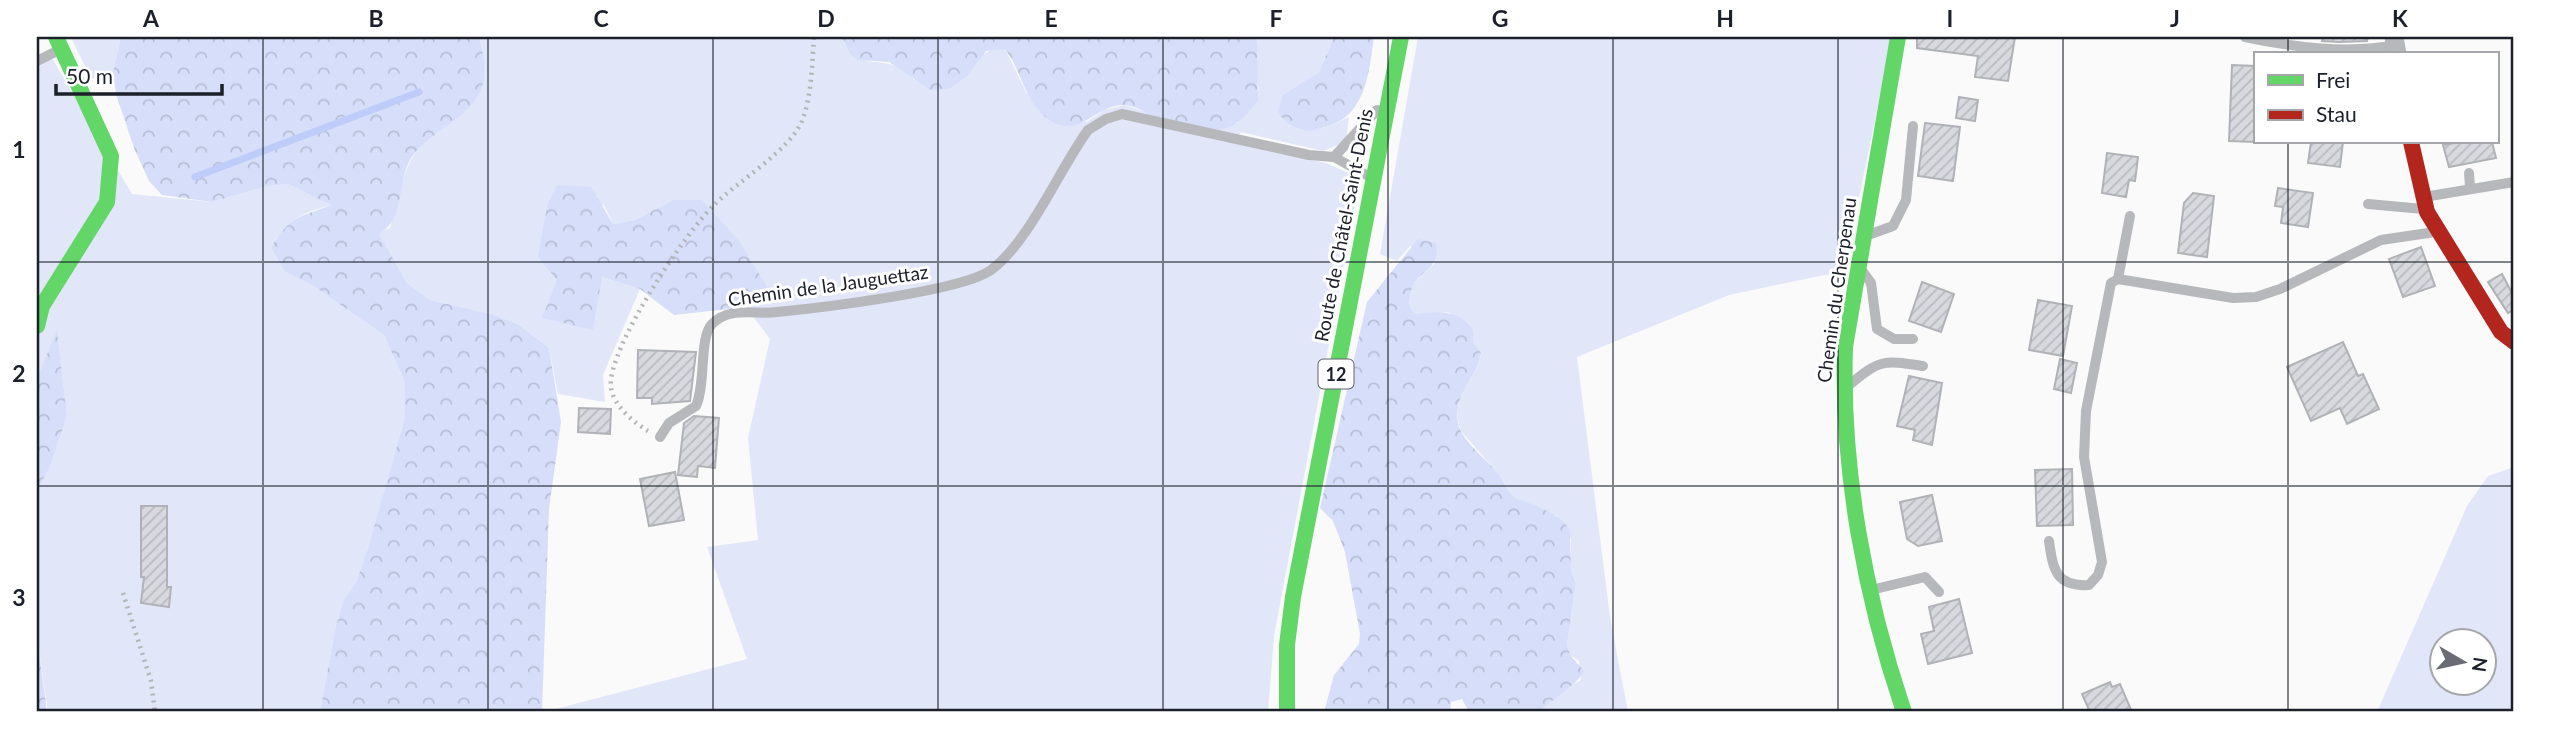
<svg xmlns="http://www.w3.org/2000/svg" width="2551" height="749" viewBox="0 0 2551 749" font-family="Lato,sans-serif">
  <style>
    .green { fill: #e1e7f9; fill-rule: evenodd }
    .forest { fill: url(#forest-crowns) }
    .lines { fill: none; stroke-linecap: round; stroke-linejoin: round }
    .stream { stroke: #bdccf8; stroke-width: 7 }
    .building { fill: url(#building-hatch); stroke: #b0b2b7; stroke-width: 2 }
    .path { stroke: #b3b4b7; stroke-width: 4.5; stroke-dasharray: 2 5; stroke-linecap: butt }
    .lane { stroke: #b6b8bb; stroke-width: 10 }
    .street { stroke: #b6b8bb; stroke-width: 19 }
    .fast { stroke: #63d668; stroke-width: 16 }
    .jam { stroke: #b3261e; stroke-width: 16 }
    .grid { fill: none; stroke: #1c202a; stroke-width: 2; stroke-opacity: 0.55 }
    .labels { text-anchor: middle; dominant-baseline: central; stroke-width: 6; stroke-linejoin: round; paint-order: stroke }
    .shield { fill: #fff; stroke: #60636a; stroke-width: 2 }
    .shield-label { font-size: 18px; font-weight: bold; fill: #1c202a }
    .street-label { font-size: 19px; fill: #1c202a; stroke: #fff }
    .neatline { fill: none; stroke: #1c202a; stroke-width: 2.5 }
    .grid-label { font-size: 23px; text-anchor: middle; font-weight: bold; fill: #1c202a }
  </style>
  <defs>
    <pattern id="forest-crowns" width="20" height="18" patternUnits="userSpaceOnUse" patternTransform="scale(1.75)"><rect width="20" height="18" fill="#d6def9"/><path d="M2 6a3 3 0 1 1 6 0M12 15a3 3 0 1 1 6 0" fill="none" stroke="#b7bed6"/></pattern>
    <pattern id="building-hatch" width="6" height="6" patternUnits="userSpaceOnUse" patternTransform="scale(1.75)"><rect width="6" height="6" fill="#d7d9de"/><path d="M-1 1l2-2M0 6l6-6M5 7l2-2" fill="none" stroke="#b8babf"/></pattern>
  </defs>
  <rect width="100%" height="100%" fill="#fafafa"/>
  <g class="green">
    <path d="M71 37H121L113 72 91 79Z"/>
    <path d="M479 37H842C858 79 886 47 914 80L978 57 995 48 1005 49 1027 94 1087 122 1104 110 1125 105 1145 112 1162 124 1238 123 1259 90 1255 69 1257 41 1252 37H1334L1319 72 1282 97 1281 118C1304 138 1325 129 1349 117L1346 142 1323 151 1241 132 1234 143 1326 163 1360 178 1274 636 1268 712H544L747 659 707 547 758 540 748 438 770 339 746 307 769 291 673 200 635 220 613 224 603 203 602 277 640 289 603 375 605 402 558 394 549 348 518 324 492 314 430 300 407 283 378 233 390 228C397 203 401 172 417 151 447 109 502 108 479 37Z"/>
    <path d="M1418 37H1892L1844 271 1729 295 1577 357 1610 617 1628 712H1539L1562 690 1581 680 1579 661 1570 655 1567 644 1576 583 1571 571V539L1557 516 1513 497 1502 478 1461 431C1448 397 1478 380 1481 353L1472 342 1473 330 1448 312 1415 315 1409 306 1412 285 1435 263 1410 246 1397 261 1380 254Z"/>
    <path d="M37 60H53L132 194 212 202 268 186 288 184 332 205C300 213 288 219 271 248L285 272 312 285 384 335 405 383V417L367 551 357 580 343 601 334 634 320 712H48L37 636V491L50 467 67 416 57 332 37 379Z"/>
    <path d="M2514 467V712H2377L2467 506 2488 476ZM2484 640V682H2442V640Z"/>
  </g>
  <g class="forest">
    <path d="M121 37H479C484 54 488 72 481 90 468 121 425 132 409 162 396 187 406 218 379 234L407 283 430 300 492 314 518 324 549 348 561 422 549 509 542 712H320L334 634 343 601 357 580 367 551 405 417V383L384 335 312 285 285 272 271 248C291 214 299 218 331 205L288 184 268 186 212 202 162 195 149 181 134 148 116 94 113 72Z"/>
    <path d="M842 37H1252L1257 41 1258 101C1251 108 1244 119 1235 124 1218 134 1186 137 1168 127 1153 120 1143 107 1125 105 1097 103 1080 139 1051 121 1024 104 1023 72 1005 49L986 51 967 76 949 89 930 90 889 62 858 60 850 54Z"/>
    <path d="M1334 37H1374C1369 72 1366 117 1325 127 1317 129 1312 132 1304 130 1292 127 1283 123 1278 111L1282 96 1319 72Z"/>
    <path d="M557 185 591 187 613 224 635 220 673 200H702L739 241 769 290 746 307 674 315 640 289 602 277 593 330 542 318 557 280 538 257 547 206Z"/>
    <path d="M1418 239 1436 243C1441 270 1419 270 1412 288 1410 293 1410 300 1409 306L1415 314C1437 311 1459 309 1473 330V342L1481 353C1478 377 1453 394 1458 423 1461 441 1489 461 1501 477 1505 483 1510 495 1516 498 1534 506 1559 512 1570 530L1571 571 1576 583 1567 644 1570 655 1584 671C1579 683 1551 700 1539 712H1469L1462 699 1451 702 1450 712H1324L1334 675 1359 644 1360 634 1345 552 1333 521 1320 508 1367 302Z"/>
    <path d="M57 330 67 416 50 467 37 491V379Z"/>
    <path d="M37 636 47 712H37Z"/>
  </g>
  <g class="lines">
    <path class="stream" d="M195 177 419 92"/>
  </g>
  <g class="building">
    <path d="M1917 37H2015L2008 81 1975 77 1978 56 1917 48Z"/>
    <path d="M2323 37H2368L2367 41 2339 42 2322 41Z"/>
    <path d="M2232 65 2255 66V142L2229 141Z"/>
    <path d="M1959 97 1978 100 1975 121 1956 118Z"/>
    <path d="M1925 123 1960 127 1953 181 1918 176Z"/>
    <path d="M2311 142H2343L2340 167 2308 163Z"/>
    <path d="M2460 142H2492L2496 158 2449 167 2443 145Z"/>
    <path d="M2107 153 2138 157 2135 181 2129 180 2126 197 2102 193Z"/>
    <path d="M2278 188 2313 193 2308 227 2281 223 2283 207 2275 206Z"/>
    <path d="M2193 193 2214 196 2207 257 2178 253 2184 203Z"/>
    <path d="M2421 247 2435 286 2403 297 2389 259Z"/>
    <path d="M2502 274 2514 297V309L2508 313 2488 282Z"/>
    <path d="M1922 282 1954 294 1941 332 1909 321Z"/>
    <path d="M2038 300 2072 306 2063 356 2029 350Z"/>
    <path d="M2343 342 2358 376 2363 374 2379 409 2347 424 2340 408 2311 421 2287 367Z"/>
    <path d="M638 350 696 352 690 401 652 404V398H637Z"/>
    <path d="M2060 359 2077 363 2071 393 2054 389Z"/>
    <path d="M1909 376 1942 383 1932 445 1913 440 1915 430 1897 426Z"/>
    <path d="M579 408 611 409 610 434 578 432Z"/>
    <path d="M694 416 719 418 715 468 698 466 697 477 678 475 684 423Z"/>
    <path d="M2072 469 2073 525 2037 526 2035 470Z"/>
    <path d="M675 472 684 520 649 526 640 479Z"/>
    <path d="M1932 495 1942 541 1918 546 1907 539 1900 502Z"/>
    <path d="M141 506H167V587H171L169 607 141 603 144 577H141Z"/>
    <path d="M1959 599 1972 653 1928 664 1921 634 1934 631 1929 607Z"/>
    <path d="M2110 682 2112 687 2120 684 2132 712H2090L2082 694Z"/>
  </g>
  <g class="lines">
    <g class="path">
      <path d="M648 431C633 422 614 406 611 388 606 350 686 232 714 205 737 182 790 150 802 121 812 95 812 64 814 37"/>
      <path d="M123 593 151 681 155 712"/>
    </g>
    <g class="lane">
      <path d="M2245 37C2292 47 2348 55 2395 45"/>
      <path d="M37 61 61 49"/>
      <path d="M1334 157 1370 177"/>
      <path d="M2469 173 2470 187"/>
      <path d="M2424 197 2514 182"/>
      <path d="M2368 204 2423 209"/>
      <path d="M1868 235 1893 226 1906 200 1913 126"/>
      <path d="M1863 272 1871 283 1877 329 1894 339H1913"/>
      <path d="M2118 279 2130 216"/>
      <path d="M1848 386C1880 359 1883 360 1923 366"/>
      <path d="M660 437 669 423 696 406C706 384 699 337 712 324 730 306 754 315 777 312 819 308 962 291 991 270 1029 242 1059 170 1088 130L1106 119 1122 114 1309 155 1334 157 1377 110"/>
      <path d="M2049 541C2053 570 2056 587 2089 585L2098 575 2102 562 2084 457 2086 411 2111 283 2118 279 2233 298 2256 297 2280 289 2381 240 2435 232"/>
      <path d="M1871 590 1925 577 1939 592"/>
    </g>
    <path class="street" d="M2394 37 2397 54"/>
    <g class="fast">
      <path d="M1898 37 1845 347C1841 469 1865 597 1904 712"/>
      <path d="M37 326 42 306 107 202 111 156 56 37"/>
      <path d="M1287 712V645L1293 597 1401 37"/>
    </g>
    <path class="jam" d="M2411 142 2427 212 2501 332 2514 342"/>
  </g>
  <path class="grid" d="M263 37V712M488 37V712M713 37V712M938 37V712M1163 37V712M1388 37V712M1613 37V712M1838 37V712M2063 37V712M2288 37V54M2288 142V712M37 262H2514M37 486H2514"/>
  <g class="labels">
    <rect class="shield" x="1318.5" y="359.5" width="35" height="29" rx="5"/>
    <g class="shield-label">
      <text x="1336" y="374">12</text>
    </g>
    <g class="street-label">
      <text transform="translate(1343 225) rotate(-79)">Route de Châtel-Saint-Denis</text>
      <text transform="translate(828 285) rotate(-8)">Chemin de la Jauguettaz</text>
      <text transform="translate(1836 290) rotate(-82)">Chemin du Cherpenau</text>
    </g>
  </g>
  <rect width="2551" height="749" fill="none" stroke="#ffffff" stroke-width="77"/>
  <rect x="2254" y="52" width="245" height="91" fill="#ffffff" stroke="#a4a6aa" stroke-width="2"/>
  <rect x="2268" y="75" width="35" height="10" fill="#63d668" stroke="#a4a6aa" stroke-width="2"/>
  <text x="2316" y="88" font-size="21" fill="#1c202a">Frei</text>
  <rect x="2268" y="110" width="35" height="10" fill="#b3261e" stroke="#a4a6aa" stroke-width="2"/>
  <text x="2316" y="122" font-size="21" fill="#1c202a">Stau</text>
  <g transform="translate(2463 662) rotate(99)"><circle r="33" fill="#ffffff" stroke="#a4a6aa" stroke-width="2"/>
  <path d="M0-5L12 26L0 18L-12 26Z" fill="#6a6c73"/>
  <text y="-10" font-size="19" font-weight="bold" text-anchor="middle" fill="#1c202a">N</text>
  </g>
  <path d="M56 84v10h166v-10" fill="none" stroke="#1c202a" stroke-width="3.5"/>
  <text x="66" y="84" font-size="21" fill="#1c202a" stroke="#ffffff" stroke-width="5" paint-order="stroke">50 m</text>
  <rect x="38" y="38" width="2474" height="672" class="neatline"/>
  <g class="grid-label">
    <text x="151" y="27">A</text>
    <text x="376" y="27">B</text>
    <text x="601" y="27">C</text>
    <text x="826" y="27">D</text>
    <text x="1051" y="27">E</text>
    <text x="1276" y="27">F</text>
    <text x="1500" y="27">G</text>
    <text x="1725" y="27">H</text>
    <text x="1950" y="27">I</text>
    <text x="2175" y="27">J</text>
    <text x="2400" y="27">K</text>
    <text x="19" y="158">1</text>
    <text x="19" y="382">2</text>
    <text x="19" y="606">3</text>
  </g>
</svg>
